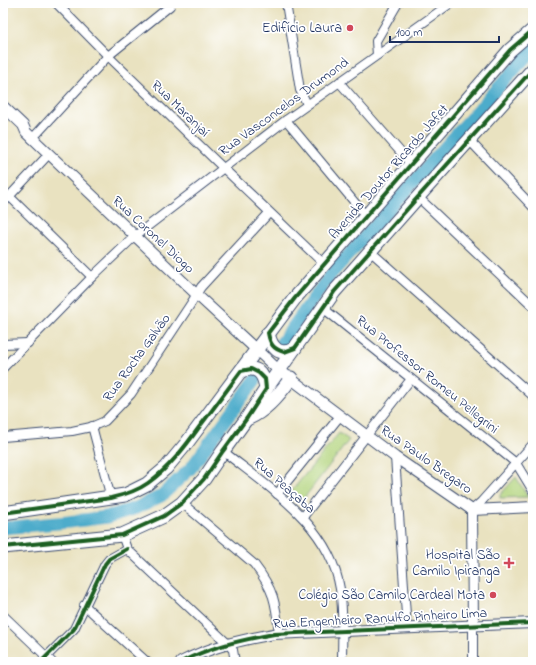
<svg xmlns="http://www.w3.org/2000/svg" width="536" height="665" viewBox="0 0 536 665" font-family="'Indie Flower',sans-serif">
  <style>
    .green { fill: #b2d47d; stroke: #66826e }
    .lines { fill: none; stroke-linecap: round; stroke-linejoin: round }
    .river { stroke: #4daccb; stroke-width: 13 }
    .minor-casing { stroke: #3a4a6d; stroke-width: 10 }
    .tertiary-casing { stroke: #3a4a6d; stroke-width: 12 }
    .primary-casing { stroke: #3a4a6d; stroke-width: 15 }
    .minor { stroke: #fff; stroke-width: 8 }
    .tertiary { stroke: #fff; stroke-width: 10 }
    .primary { stroke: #fff; stroke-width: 13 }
    .cycleway-casing { stroke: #fff; stroke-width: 6 }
    .cycleway { stroke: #1b5e20; stroke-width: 4 }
    .poi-dot { fill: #d1495b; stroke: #fff; stroke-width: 1.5 }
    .labels { text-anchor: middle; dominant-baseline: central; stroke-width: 3.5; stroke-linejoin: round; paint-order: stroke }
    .poi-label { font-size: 14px; fill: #1b2f5e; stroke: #fff; text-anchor: end }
    .street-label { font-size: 14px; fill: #1b2f5e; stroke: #fff }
  </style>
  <rect width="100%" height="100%" fill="#fff"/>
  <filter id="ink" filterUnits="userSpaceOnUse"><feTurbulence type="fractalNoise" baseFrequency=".025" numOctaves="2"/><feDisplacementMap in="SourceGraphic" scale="8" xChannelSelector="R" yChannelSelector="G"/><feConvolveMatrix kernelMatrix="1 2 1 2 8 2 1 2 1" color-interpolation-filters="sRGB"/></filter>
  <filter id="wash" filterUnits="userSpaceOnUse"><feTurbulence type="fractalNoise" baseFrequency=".012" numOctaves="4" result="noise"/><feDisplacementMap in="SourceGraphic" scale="16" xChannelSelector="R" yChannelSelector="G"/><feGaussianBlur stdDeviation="0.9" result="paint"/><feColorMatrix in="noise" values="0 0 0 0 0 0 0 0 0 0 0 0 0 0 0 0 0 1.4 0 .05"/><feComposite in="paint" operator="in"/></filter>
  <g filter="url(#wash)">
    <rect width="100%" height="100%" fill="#e9e2c0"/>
    <g class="green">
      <path d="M339 433 349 440 301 502 290 493Z"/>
      <path d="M516 477 528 497 500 498V495Z"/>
    </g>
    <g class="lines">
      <g class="river">
        <path d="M280 345 331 274 533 49"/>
        <path d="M3 528 68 522 107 517 136 508 161 496 191 468 255 380"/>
      </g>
    </g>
  </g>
  <g filter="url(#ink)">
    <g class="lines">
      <g class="minor-casing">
        <g id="minor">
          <path d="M56 3 108 56 217 162 324 264"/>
          <path d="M286 3 300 90 307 104"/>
          <path d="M377 55 376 41 398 3"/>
          <path d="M339 82 411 164"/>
          <path d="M286 120 366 216"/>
          <path d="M32 139 108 56 170 6"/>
          <path d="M469 140 533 207"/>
          <path d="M9 196 92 277"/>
          <path d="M418 197 533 306"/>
          <path d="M3 203 49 154"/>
          <path d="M370 251 533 396"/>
          <path d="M323 308 516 463 533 491"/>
          <path d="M3 344 28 343"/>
          <path d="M3 368 92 277 135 236 286 120 451 3"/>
          <path d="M92 426 111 498"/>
          <path d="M3 437 72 431 91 427 105 421 131 394 190 305 201 287 269 213"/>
          <path d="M223 451C269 488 330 525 340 589 344 613 342 638 342 662"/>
          <path d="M395 457 407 629"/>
          <path d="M277 494 340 416"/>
          <path d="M182 503 254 564C274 590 276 602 279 634"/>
          <path d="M472 510 481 502 533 444"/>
          <path d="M303 517 411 379"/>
          <path d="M122 535 127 549 228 644 233 650 235 662"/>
          <path d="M84 605 147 662"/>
          <path d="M3 615 52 662"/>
          <path d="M473 626V662"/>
          <path d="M41 662 74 629 105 564 109 559 127 549"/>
        </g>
      </g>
      <g class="tertiary-casing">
        <g id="tertiary">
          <path d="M3 106 23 125 26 132 197 295 274 366 395 457 472 510"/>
          <path d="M472 510 473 626"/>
          <path d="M472 510 533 507"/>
          <path d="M181 662C210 647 241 640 274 634L533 623"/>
        </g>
      </g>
      <g class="primary-casing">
        <g id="primary">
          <path d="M268 333C271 347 279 358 295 348"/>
          <path d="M241 371C257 365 264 373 266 389"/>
          <path d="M249 418C267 410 280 394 291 378"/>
          <path d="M3 513 125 495 147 484 166 468 186 444 295 298 510 50 533 30"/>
          <path d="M3 547 122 535 164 516 182 503 204 479 223 451 247 418 266 389 334 292 418 197 533 69"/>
        </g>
      </g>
      <use href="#minor" class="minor"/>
      <use href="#tertiary" class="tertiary"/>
      <use href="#primary" class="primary"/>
      <g class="cycleway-casing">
        <g id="cycleway">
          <path d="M533 30 510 50 295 298 268 333C270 344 273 349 284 352L295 348 334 292 418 197 533 69"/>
          <path d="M3 513 111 498C124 495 137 491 148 483 169 468 185 447 200 426 214 408 227 390 241 371L251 369 259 373 265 379 266 389 247 418 223 451 204 479 182 503 164 516 122 535 3 547"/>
          <path d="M41 662 74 629 105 564 109 559 127 549"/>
          <path d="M181 662C210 647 241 640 274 634L533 623"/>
        </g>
      </g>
      <use href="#cycleway" class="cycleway"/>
    </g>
  </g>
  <g class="poi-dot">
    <circle cx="350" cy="28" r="4"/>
    <path d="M507 557h4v4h4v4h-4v4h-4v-4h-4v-4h4z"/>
    <circle cx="493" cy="595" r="4"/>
  </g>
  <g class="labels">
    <g class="poi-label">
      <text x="342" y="28">Edifício Laura</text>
      <text x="500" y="555">Hospital São<tspan x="500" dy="16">Camilo Ipiranga</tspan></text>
      <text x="485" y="595">Colégio São Camilo Cardeal Mota</text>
    </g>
    <g class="street-label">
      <text transform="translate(284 107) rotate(-36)">Rua Vasconcelos Drumond</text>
      <text transform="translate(180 109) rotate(44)">Rua Maranjaí</text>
      <text transform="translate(389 172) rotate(-49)">Avenida Doutor Ricardo Jafet</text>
      <text transform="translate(153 235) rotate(43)">Rua Coronel Diogo</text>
      <text transform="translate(137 358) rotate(-54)">Rua Rocha Galvão</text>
      <text transform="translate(427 375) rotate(39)">Rua Professor Romeu Pellegrini</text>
      <text transform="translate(426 460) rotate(35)">Rua Paulo Bregaro</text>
      <text transform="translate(284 486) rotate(41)">Rua Peaçaba</text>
      <text transform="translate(380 619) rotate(-3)">Rua Engenheiro Ranulfo Pinheiro Lima</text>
    </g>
  </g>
  <rect width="536" height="665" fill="none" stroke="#fff" stroke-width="16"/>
  <path d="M390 36v6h109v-6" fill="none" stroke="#1b2f5e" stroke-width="2"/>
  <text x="396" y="36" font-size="12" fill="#1b2f5e" stroke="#ffffff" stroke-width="3" paint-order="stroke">100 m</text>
</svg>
